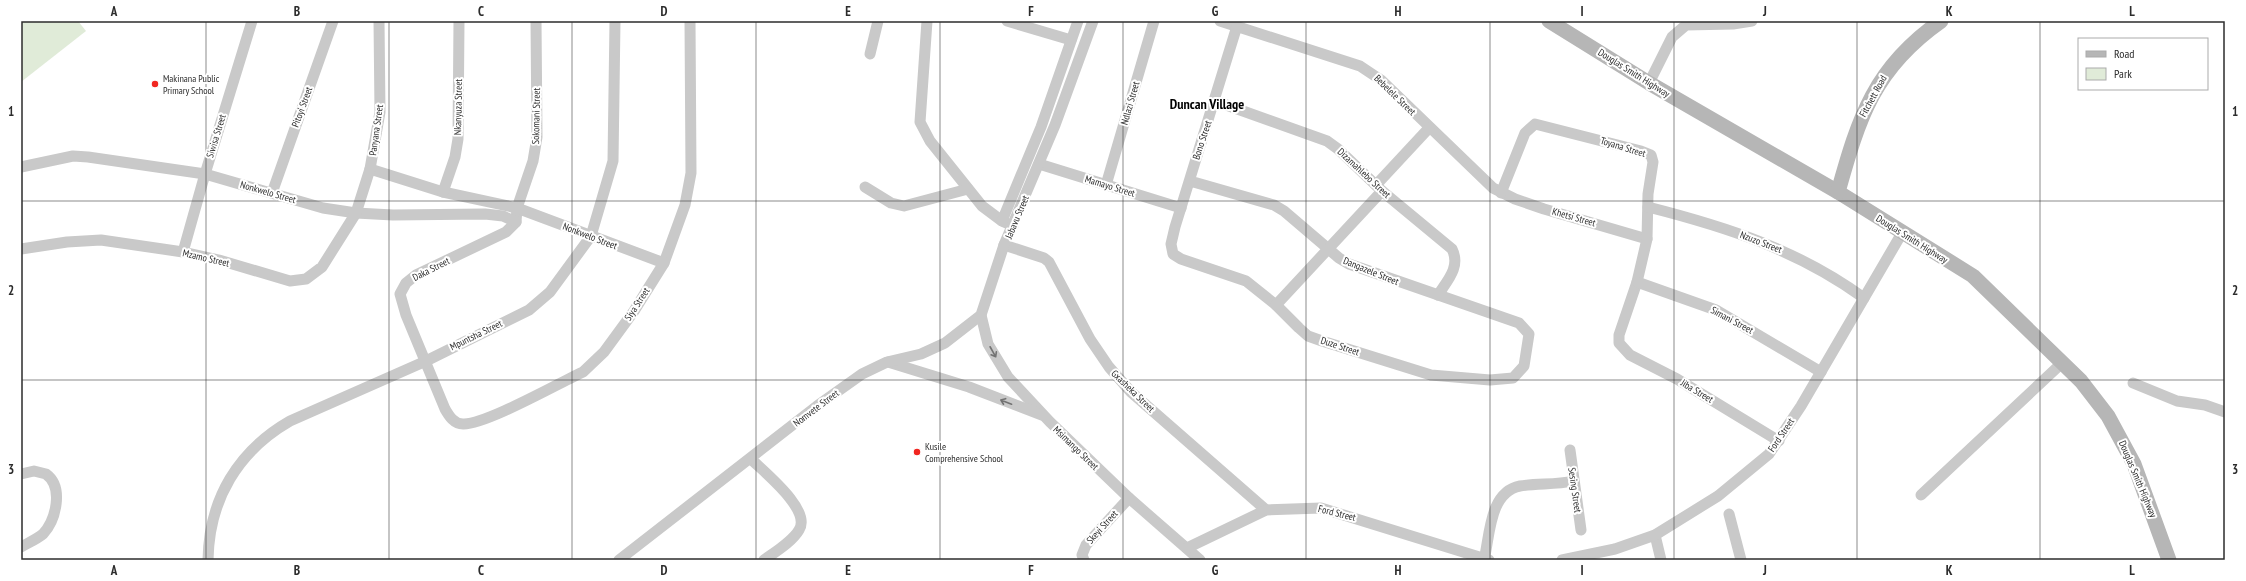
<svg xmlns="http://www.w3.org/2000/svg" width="2246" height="581" viewBox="0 0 2246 581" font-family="'PT Sans Narrow',sans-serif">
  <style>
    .park { fill: #e0ebd8 }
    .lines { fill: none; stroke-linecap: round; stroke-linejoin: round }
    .street { stroke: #c9c9c9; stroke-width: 11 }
    .secondary { stroke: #b6b6b6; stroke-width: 15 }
    .oneway { stroke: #737373 }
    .grid { fill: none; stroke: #2c2c2c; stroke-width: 1; stroke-opacity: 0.55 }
    .poi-dot { fill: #f12620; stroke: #fff; stroke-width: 1.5 }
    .labels { text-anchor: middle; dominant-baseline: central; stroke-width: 4; stroke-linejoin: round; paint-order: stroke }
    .street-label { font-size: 10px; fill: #2c2c2c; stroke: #fff }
    .poi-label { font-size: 10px; fill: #2c2c2c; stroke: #fff; text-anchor: start }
    .district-label { font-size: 14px; font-weight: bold; fill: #000; stroke: #fff }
    .neatline { fill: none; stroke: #2c2c2c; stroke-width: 1.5 }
    .grid-label { font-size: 13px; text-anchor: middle; font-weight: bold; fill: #2c2c2c }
  </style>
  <rect width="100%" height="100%" fill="#fff"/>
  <path class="park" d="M21 21H78L86 31 21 82Z"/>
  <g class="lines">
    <g class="street">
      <path d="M536 21 537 137 533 161 517 208 516 222 506 232 416 275 406 283 400 294 406 315 445 409C449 416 454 424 463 424 485 425 559 383 583 372L604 352 634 311 664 263 685 205 691 173 690 21"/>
      <path d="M927 21 920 122 930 141 982 206 1002 221 1013 226"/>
      <path d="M1007 21 1071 40"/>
      <path d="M1220 21 1360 66 1381 80 1493 188 1515 199 1544 209 1647 239"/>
      <path d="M870 54 878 21"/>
      <path d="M1649 83 1672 37 1686 25 1733 24 1752 21"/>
      <path d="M1215 101 1327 141 1338 149 1382 191 1452 249C1461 267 1447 281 1438 295"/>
      <path d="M1039 164 1181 208"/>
      <path d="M21 167 73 156 88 157 205 174 323 208 356 213 393 215 485 214 503 216 516 222"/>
      <path d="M370 169 443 192 517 208 664 263"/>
      <path d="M1190 181 1274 205 1284 211 1339 258 1349 264 1519 323 1529 334 1524 366 1513 378 1490 380 1431 375 1322 341 1308 336 1299 328 1276 305 1246 281 1181 259 1173 254 1171 244 1175 227 1237 26"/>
      <path d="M1106 185 1154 21"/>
      <path d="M1376 185 1429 128"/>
      <path d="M865 187 891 203 904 206 968 189"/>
      <path d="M443 192 455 157 458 139 459 21"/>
      <path d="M272 193 333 21"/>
      <path d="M1501 193 1525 133 1535 124 1641 151 1651 155 1653 162 1648 194 1647 239 1637 282 1619 335V343L1630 355 1677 379 1779 441"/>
      <path d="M1648 207C1727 227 1798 250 1864 298"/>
      <path d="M1002 221 1041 127 1078 21"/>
      <path d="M1004 245 1044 258 1049 262 1090 339 1109 367 1131 392 1266 510"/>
      <path d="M21 249 67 242 101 240 183 252 219 260 290 281 306 279 322 267 356 213 370 169 380 112 379 21"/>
      <path d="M183 252 205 174 252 21"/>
      <path d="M1637 282 1716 310 1821 372"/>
      <path d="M1276 305 1382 191"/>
      <path d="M981 315 988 344 1008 377 1050 422 1129 498 1200 560"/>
      <path d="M888 362 969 387 1042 415"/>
      <path d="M2133 383 2177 401 2205 405 2225 412"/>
      <path d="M1570 450 1581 530"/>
      <path d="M751 459C764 472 812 510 799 530 792 542 775 552 764 560"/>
      <path d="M21 474 34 471 46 474C64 487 56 520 43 534 37 539 28 543 21 547"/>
      <path d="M1921 495 2063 362"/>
      <path d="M1729 514 1741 560"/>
      <path d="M1655 535 1661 560"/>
      <path d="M1187 548 1266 510 1321 508 1489 560"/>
      <path d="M208 560C209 499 238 451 290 421L426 361 529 310 550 292 591 236 613 161 615 21"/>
      <path d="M619 560 817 406 862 374 887 362 921 354 945 343 981 315 1004 245 1055 125 1093 21"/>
      <path d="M1084 560 1082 555 1086 545 1129 498"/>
      <path d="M1484 560C1490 536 1489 492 1520 486 1538 483 1555 485 1573 481"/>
      <path d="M1562 560 1615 549 1655 535 1718 496 1769 454 1801 406 1902 233"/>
    </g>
    <g class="secondary">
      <path d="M1549 21 1649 83 1838 192 1973 276 2081 381 2108 416 2134 464 2169 560"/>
      <path d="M1838 192C1859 117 1874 68 1941 21"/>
    </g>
  </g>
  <defs><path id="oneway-shaft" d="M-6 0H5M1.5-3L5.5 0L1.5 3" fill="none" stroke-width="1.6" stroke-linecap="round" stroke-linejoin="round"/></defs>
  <g class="oneway">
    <use href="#oneway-shaft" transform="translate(993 352) rotate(61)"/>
    <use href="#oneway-shaft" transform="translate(1006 402) rotate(-159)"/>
  </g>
  <path class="grid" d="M206 21V560M389 21V560M572 21V560M756 21V560M940 21V560M1123 21V560M1306 21V560M1490 21V560M1674 21V560M1857 21V560M2040 21V560M21 201H2225M21 380H2225"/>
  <g class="poi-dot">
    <circle cx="155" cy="84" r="4"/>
    <circle cx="917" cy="452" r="4"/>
  </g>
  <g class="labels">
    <g class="street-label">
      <text transform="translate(1634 73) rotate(32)">Douglas Smith Highway</text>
      <text transform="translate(1395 95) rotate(44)">Bebelele Street</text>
      <text transform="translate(1873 96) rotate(-61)">Fitchett Road</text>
      <text transform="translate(1130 103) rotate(-74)">Ndlazi Street</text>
      <text transform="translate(302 107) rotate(-70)">Pitoyi Street</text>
      <text transform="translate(458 107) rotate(-89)">Nkanyuza Street</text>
      <text transform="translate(536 116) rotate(-89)">Sokomani Street</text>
      <text transform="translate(376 130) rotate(-82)">Panyana Street</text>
      <text transform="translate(216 136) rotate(-73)">Siwisa Street</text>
      <text transform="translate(1202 140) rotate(-72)">Bono Street</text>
      <text transform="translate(1623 147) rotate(17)">Toyana Street</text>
      <text transform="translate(1364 173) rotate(43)">Dizamahlebo Street</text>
      <text transform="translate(1110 186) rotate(17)">Mamayo Street</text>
      <text transform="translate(268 192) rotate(16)">Nonkwelo Street</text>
      <text transform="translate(1017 217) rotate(-67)">Jabavu Street</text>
      <text transform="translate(1574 217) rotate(16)">Khetsi Street</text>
      <text transform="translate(590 236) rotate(21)">Nonkwelo Street</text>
      <text transform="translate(1912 239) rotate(32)">Douglas Smith Highway</text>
      <text transform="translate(1761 242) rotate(21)">Nzuzo Street</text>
      <text transform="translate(206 258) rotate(13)">Mzamo Street</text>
      <text transform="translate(431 269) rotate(-27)">Daka Street</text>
      <text transform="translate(1371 271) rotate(22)">Dangazele Street</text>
      <text transform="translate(637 304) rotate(-57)">Siya Street</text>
      <text transform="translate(1732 320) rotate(28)">Simani Street</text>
      <text transform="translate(476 335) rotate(-26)">Mpuntsha Street</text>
      <text transform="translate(1340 346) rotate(18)">Duze Street</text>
      <text transform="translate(1133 391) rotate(44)">Gxasheka Street</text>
      <text transform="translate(1697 391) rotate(31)">Jiba Street</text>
      <text transform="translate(816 408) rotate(-37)">Nomvete Street</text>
      <text transform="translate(1781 435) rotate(-56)">Ford Street</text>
      <text transform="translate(1076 448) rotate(44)">Msimango Street</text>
      <text transform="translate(2138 479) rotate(67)">Douglas Smith Highway</text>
      <text transform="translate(1575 490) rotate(82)">Sesing Street</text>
      <text transform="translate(1337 513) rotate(14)">Ford Street</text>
      <text transform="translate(1102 527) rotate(-48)">Skeyi Street</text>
    </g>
    <g class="poi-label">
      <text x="163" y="78">Makinana Public<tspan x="163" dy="12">Primary School</tspan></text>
      <text x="925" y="446">Kusile<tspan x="925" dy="12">Comprehensive School</tspan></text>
    </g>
    <g class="district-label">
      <text x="1207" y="104">Duncan Village</text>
    </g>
  </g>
  <rect width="2246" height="581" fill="none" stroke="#ffffff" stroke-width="44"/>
  <rect x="2078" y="38" width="130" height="52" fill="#ffffff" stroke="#ababab"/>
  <rect x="2086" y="51" width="20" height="6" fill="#b6b6b6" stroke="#ababab"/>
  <text x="2114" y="58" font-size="12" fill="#2c2c2c">Road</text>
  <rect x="2086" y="68" width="20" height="12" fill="#e0ebd8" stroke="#ababab"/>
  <text x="2114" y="78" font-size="12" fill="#2c2c2c">Park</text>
  <rect x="22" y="22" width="2202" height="537" class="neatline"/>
  <g class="grid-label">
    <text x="114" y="16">A</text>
    <text x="297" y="16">B</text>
    <text x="481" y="16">C</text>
    <text x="664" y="16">D</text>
    <text x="848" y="16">E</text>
    <text x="1031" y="16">F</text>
    <text x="1215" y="16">G</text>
    <text x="1398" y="16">H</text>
    <text x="1582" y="16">I</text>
    <text x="1765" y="16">J</text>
    <text x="1949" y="16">K</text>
    <text x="2132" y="16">L</text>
    <text x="11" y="116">1</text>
    <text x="2235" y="116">1</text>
    <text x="11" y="295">2</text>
    <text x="2235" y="295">2</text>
    <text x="11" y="474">3</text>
    <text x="2235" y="474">3</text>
    <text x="114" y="575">A</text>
    <text x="297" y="575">B</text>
    <text x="481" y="575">C</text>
    <text x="664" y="575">D</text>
    <text x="848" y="575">E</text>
    <text x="1031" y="575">F</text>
    <text x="1215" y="575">G</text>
    <text x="1398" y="575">H</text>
    <text x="1582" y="575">I</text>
    <text x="1765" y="575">J</text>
    <text x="1949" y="575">K</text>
    <text x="2132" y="575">L</text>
  </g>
</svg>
